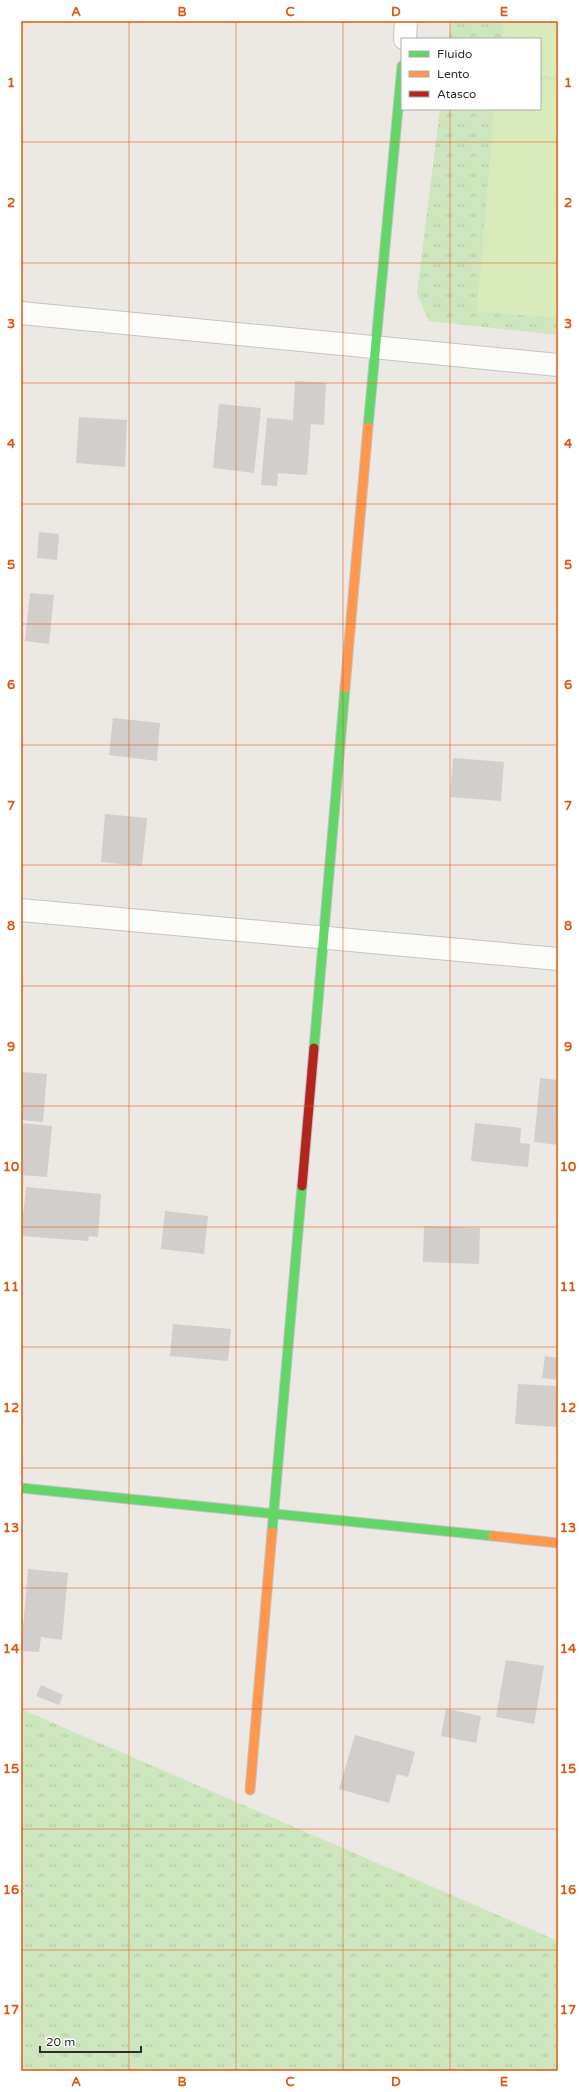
<svg xmlns="http://www.w3.org/2000/svg" width="579" height="2092" viewBox="0 0 579 2092" font-family="'Varela Round',sans-serif">
  <style>
    .grass { fill: url(#grass-tufts) }
    .pitch { fill: #d9eabb }
    .building { fill: #d1cecb }
    .lines { fill: none; stroke-linecap: round; stroke-linejoin: round }
    .street-casing { stroke: #c5c4c5; stroke-width: 24 }
    .fast-casing { stroke: #c5c4c5; stroke-width: 11 }
    .slow-casing { stroke: #c5c4c5; stroke-width: 11 }
    .jam-casing { stroke: #c5c4c5; stroke-width: 11 }
    .street { stroke: #fcfcfb; stroke-width: 22 }
    .fast { stroke: #63d668; stroke-width: 9 }
    .slow { stroke: #ff974d; stroke-width: 9 }
    .jam { stroke: #b3261e; stroke-width: 9 }
    .grid { fill: none; stroke: #df570e; stroke-width: 1; stroke-opacity: 0.55 }
    .neatline { fill: none; stroke: #df570e; stroke-width: 1.5 }
    .grid-label { font-size: 13px; text-anchor: middle; font-weight: bold; fill: #df570e }
  </style>
  <defs>
    <pattern id="grass-tufts" width="24" height="20" patternUnits="userSpaceOnUse"><rect width="24" height="20" fill="#cee6be"/><path d="M3 7l-1-3M5 7V3M7 7l1-3M15 17l-1-3M17 17v-4M19 17l1-3" fill="none" stroke="#b1c6a4"/></pattern>
  </defs>
  <rect width="100%" height="100%" fill="#ece8e4"/>
  <g class="grass">
    <path d="M451 21H558V335L429 321 417 294 440 109H540V39H449Z"/>
    <path d="M21 1709 558 1941V2071H21Z"/>
  </g>
  <g class="pitch">
    <path d="M503 21H558V78L540 76V39H502Z"/>
    <path d="M540 79 558 81V318L477 311 494 109H540Z"/>
  </g>
  <g class="building">
    <path d="M295 381 326 383 324 425 311 424 307 475 278 473 277 486 261 485 267 418 293 420Z"/>
    <path d="M219 404 261 408 254 473 213 468Z"/>
    <path d="M79 417 127 420 125 467 76 463Z"/>
    <path d="M39 532 59 534 57 560 37 558Z"/>
    <path d="M30 593 54 595 49 644 25 641Z"/>
    <path d="M113 718 160 723 157 761 109 755Z"/>
    <path d="M453 758 504 762 501 801 450 797Z"/>
    <path d="M105 814 147 818 142 866 101 862Z"/>
    <path d="M21 1072 47 1074 43 1122 21 1120Z"/>
    <path d="M540 1078 558 1080V1145L534 1142Z"/>
    <path d="M21 1123 52 1126 47 1177 21 1175Z"/>
    <path d="M475 1123 521 1128 520 1143 530 1144 528 1167 471 1161Z"/>
    <path d="M26 1187 101 1194 98 1237 89 1236 88 1241 21 1236Z"/>
    <path d="M165 1211 208 1216 204 1254 161 1249Z"/>
    <path d="M424 1226 480 1228 479 1264 423 1262Z"/>
    <path d="M173 1324 231 1329 228 1361 170 1356Z"/>
    <path d="M545 1356 558 1358V1380L542 1378Z"/>
    <path d="M518 1384 558 1386 557 1427 515 1424Z"/>
    <path d="M28 1569 68 1573 62 1640 41 1637 39 1652 21 1651Z"/>
    <path d="M506 1660 544 1666 534 1724 496 1717Z"/>
    <path d="M41 1685 63 1695 59 1705 36 1696Z"/>
    <path d="M446 1709 481 1716 476 1743 441 1736Z"/>
    <path d="M355 1735 415 1752 408 1777 397 1774 389 1803 339 1789Z"/>
  </g>
  <g class="lines">
    <g class="street-casing">
      <g id="street">
        <path d="M405 39 406 21"/>
        <path d="M21 313 558 365"/>
        <path d="M21 910 558 959"/>
      </g>
    </g>
    <g class="fast-casing">
      <g id="fast">
        <path d="M368 427 402 66"/>
        <path d="M314 1048 345 688"/>
        <path d="M21 1488 493 1536"/>
        <path d="M272 1532 302 1186"/>
      </g>
    </g>
    <g class="slow-casing">
      <g id="slow">
        <path d="M345 688 368 427"/>
        <path d="M493 1536 558 1543"/>
        <path d="M250 1790 272 1532"/>
      </g>
    </g>
    <g class="jam-casing">
      <path id="jam" d="M302 1186 314 1048"/>
    </g>
    <use href="#street" class="street"/>
    <use href="#fast" class="fast"/>
    <use href="#slow" class="slow"/>
    <use href="#jam" class="jam"/>
  </g>
  <path class="grid" d="M129 21V2071M236 21V2071M343 21V2071M450 21V39M450 109V2071M21 142H558M21 263H558M21 383H558M21 504H558M21 624H558M21 745H558M21 865H558M21 986H558M21 1106H558M21 1227H558M21 1347H558M21 1468H558M21 1588H558M21 1709H558M21 1829H558M21 1950H558"/>
  <rect width="579" height="2092" fill="none" stroke="#ffffff" stroke-width="44"/>
  <rect x="401" y="38" width="140" height="72" fill="#ffffff" stroke="#ababab"/>
  <rect x="409" y="51" width="20" height="6" fill="#63d668" stroke="#ababab"/>
  <text x="437" y="58" font-size="12" fill="#2e2e2e">Fluido</text>
  <rect x="409" y="71" width="20" height="6" fill="#ff974d" stroke="#ababab"/>
  <text x="437" y="78" font-size="12" fill="#2e2e2e">Lento</text>
  <rect x="409" y="91" width="20" height="6" fill="#b3261e" stroke="#ababab"/>
  <text x="437" y="98" font-size="12" fill="#2e2e2e">Atasco</text>
  <path d="M40 2046v6h101v-6" fill="none" stroke="#2e2e2e" stroke-width="2"/>
  <text x="46" y="2046" font-size="12" fill="#2e2e2e" stroke="#ffffff" stroke-width="3" paint-order="stroke">20 m</text>
  <rect x="22" y="22" width="535" height="2048" class="neatline"/>
  <g class="grid-label">
    <text x="76" y="16">A</text>
    <text x="182" y="16">B</text>
    <text x="290" y="16">C</text>
    <text x="396" y="16">D</text>
    <text x="504" y="16">E</text>
    <text x="11" y="87">1</text>
    <text x="568" y="87">1</text>
    <text x="11" y="207">2</text>
    <text x="568" y="207">2</text>
    <text x="11" y="328">3</text>
    <text x="568" y="328">3</text>
    <text x="11" y="448">4</text>
    <text x="568" y="448">4</text>
    <text x="11" y="569">5</text>
    <text x="568" y="569">5</text>
    <text x="11" y="689">6</text>
    <text x="568" y="689">6</text>
    <text x="11" y="810">7</text>
    <text x="568" y="810">7</text>
    <text x="11" y="930">8</text>
    <text x="568" y="930">8</text>
    <text x="11" y="1051">9</text>
    <text x="568" y="1051">9</text>
    <text x="11" y="1171">10</text>
    <text x="568" y="1171">10</text>
    <text x="11" y="1291">11</text>
    <text x="568" y="1291">11</text>
    <text x="11" y="1412">12</text>
    <text x="568" y="1412">12</text>
    <text x="11" y="1532">13</text>
    <text x="568" y="1532">13</text>
    <text x="11" y="1653">14</text>
    <text x="568" y="1653">14</text>
    <text x="11" y="1773">15</text>
    <text x="568" y="1773">15</text>
    <text x="11" y="1894">16</text>
    <text x="568" y="1894">16</text>
    <text x="11" y="2014">17</text>
    <text x="568" y="2014">17</text>
    <text x="76" y="2086">A</text>
    <text x="182" y="2086">B</text>
    <text x="290" y="2086">C</text>
    <text x="396" y="2086">D</text>
    <text x="504" y="2086">E</text>
  </g>
</svg>
